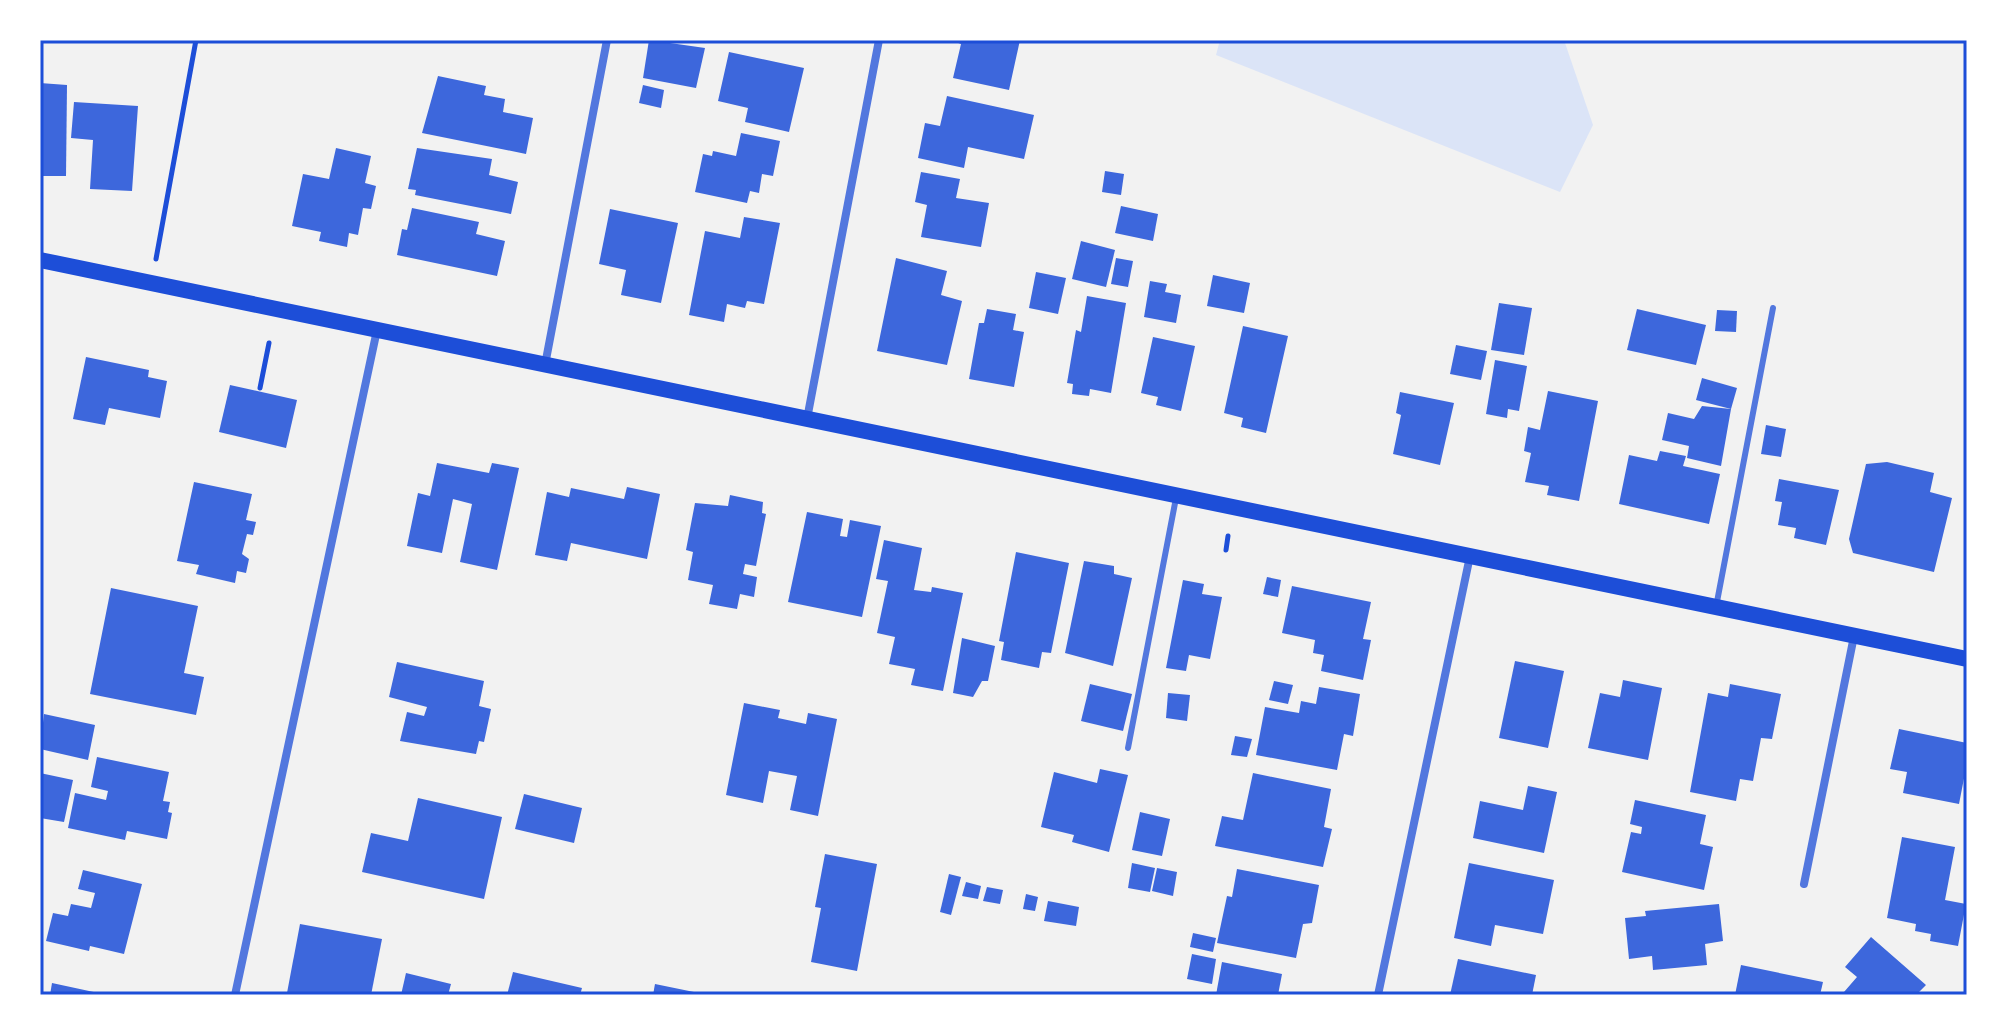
<svg xmlns="http://www.w3.org/2000/svg" width="2007" height="1035" viewBox="0 0 2007 1035" font-family="'Public Sans',sans-serif">
  <style>
    .green { fill: #dbe4f7 }
    .building { fill: #3d67dc }
    .lines { fill: none; stroke-linecap: round; stroke-linejoin: round }
    .path { stroke: #1d4ed8; stroke-width: 5 }
    .service { stroke: #5277de; stroke-width: 6 }
    .minor { stroke: #5277de; stroke-width: 8 }
    .secondary { stroke: #1d4ed8; stroke-width: 16 }
    .neatline { fill: none; stroke: #1d4ed8; stroke-width: 3 }
  </style>
  <rect width="100%" height="100%" fill="#f2f2f2"/>
  <path class="green" d="M1220 40H1564L1593 125 1560 192 1216 55Z"/>
  <g class="building">
    <path d="M649 40 705 48 696 88 643 78Z"/>
    <path d="M950 40H1020L1009 90 953 78 961 44Z"/>
    <path d="M729 52 804 68 789 132 745 122 748 108 718 101Z"/>
    <path d="M438 76 486 86 484 95 505 99 503 112 533 118 526 154 422 133Z"/>
    <path d="M40 83 67 85 66 176H40Z"/>
    <path d="M643 85 664 90 661 108 639 103Z"/>
    <path d="M947 96 1034 115 1024 159 968 147 964 168 918 158 925 123 940 126Z"/>
    <path d="M74 102 138 106 132 191 90 189 93 140 71 138Z"/>
    <path d="M741 133 780 141 773 176 762 174 759 193 750 191 747 203 695 192 703 154 712 156 713 151 736 156Z"/>
    <path d="M336 148 371 156 365 183 376 186 371 209 363 208 358 235 349 233 347 247 319 241 321 232 292 226 303 174 329 179Z"/>
    <path d="M417 148 492 159 489 175 518 182 511 214 415 195 416 190 408 189Z"/>
    <path d="M1105 171 1124 174 1121 195 1102 192Z"/>
    <path d="M921 172 960 179 956 198 989 203 981 247 921 237 927 205 915 202Z"/>
    <path d="M1121 206 1158 214 1153 241 1115 233Z"/>
    <path d="M412 208 479 222 476 234 505 241 497 276 397 255 402 229 407 230Z"/>
    <path d="M610 209 678 223 661 303 621 295 626 270 599 264Z"/>
    <path d="M744 217 780 223 764 304 747 301 745 308 727 304 724 322 689 315 705 231 740 238Z"/>
    <path d="M1081 241 1115 250 1106 287 1072 279Z"/>
    <path d="M896 258 947 271 941 295 962 301 947 365 877 351Z"/>
    <path d="M1116 258 1133 261 1128 287 1111 284Z"/>
    <path d="M1036 272 1066 278 1058 314 1029 308Z"/>
    <path d="M1213 275 1250 283 1244 313 1207 306Z"/>
    <path d="M1150 281 1167 284 1165 292 1181 295 1176 323 1144 317Z"/>
    <path d="M1087 296 1126 303 1111 393 1090 389 1089 396 1072 394 1073 384 1067 383 1076 330 1081 332Z"/>
    <path d="M1499 303 1532 308 1524 355 1491 350Z"/>
    <path d="M987 309 1016 314 1013 330 1024 332 1014 387 969 379 979 323H984Z"/>
    <path d="M1637 309 1706 325 1696 365 1627 350Z"/>
    <path d="M1717 310 1737 311 1736 332 1715 331Z"/>
    <path d="M1243 326 1288 336 1266 433 1241 427 1243 418 1224 413Z"/>
    <path d="M1153 337 1195 346 1181 411 1156 405 1158 397 1141 393Z"/>
    <path d="M1456 345 1487 351 1481 380 1450 374Z"/>
    <path d="M86 357 149 370 148 377 167 381 160 418 109 408 105 425 73 419Z"/>
    <path d="M1495 360 1527 366 1519 411 1508 409 1507 418 1486 414Z"/>
    <path d="M1702 378 1737 388 1731 409 1696 400Z"/>
    <path d="M230 385 297 400 286 448 219 432Z"/>
    <path d="M1548 391 1598 401 1579 501 1547 495 1549 486 1525 482 1531 453 1524 451 1528 427 1540 430Z"/>
    <path d="M1400 392 1454 403 1440 465 1393 454 1401 415 1396 413Z"/>
    <path d="M1702 406 1731 409 1721 466 1687 458 1689 446 1662 440 1668 413 1694 419Z"/>
    <path d="M1766 425 1786 429 1781 457 1761 454Z"/>
    <path d="M1660 451 1686 456 1683 466 1720 474 1709 524 1619 504 1629 455 1657 461Z"/>
    <path d="M1887 462 1934 473 1930 492 1952 498 1934 572 1853 553 1849 539 1866 464Z"/>
    <path d="M437 463 489 473 492 463 519 468 497 570 460 562 472 504 453 499 442 553 407 546 418 493 430 496Z"/>
    <path d="M1779 479 1839 490 1826 545 1794 538 1796 528 1778 525 1782 502 1775 501Z"/>
    <path d="M194 482 252 494 246 520 256 522 253 535 247 534 242 554 249 559 246 573 237 571 235 583 196 574 199 565 177 561Z"/>
    <path d="M627 487 660 494 647 559 571 543 567 561 535 555 547 492 569 497 571 488 624 499Z"/>
    <path d="M730 495 763 502 762 513 766 514 756 566 745 564 743 574 757 577 754 597 740 594 737 609 709 604 713 585 688 580 693 552 686 550 695 503 728 506Z"/>
    <path d="M807 512 843 519 840 536 847 537 850 520 881 526 862 617 788 602Z"/>
    <path d="M884 540 922 548 914 590 931 592 932 587 963 593 943 691 911 685 915 669 889 664 895 637 877 633 888 581 876 579Z"/>
    <path d="M1016 552 1069 563 1051 653 1042 652 1039 668 1001 660 1004 642 999 641Z"/>
    <path d="M1084 561 1114 566V574L1132 578 1113 666 1065 653Z"/>
    <path d="M1267 577 1281 580 1278 597 1263 594Z"/>
    <path d="M1183 580 1204 584 1202 594 1222 597 1210 659 1189 655 1186 671 1166 668Z"/>
    <path d="M1292 586 1371 602 1363 639 1371 640 1363 680 1321 671 1324 655 1313 653 1315 640 1282 633Z"/>
    <path d="M111 588 198 606 184 673 204 677 196 715 90 694Z"/>
    <path d="M962 638 995 646 988 681H982L973 697 953 693Z"/>
    <path d="M1515 661 1564 671 1548 748 1499 738Z"/>
    <path d="M397 662 484 681 479 706 491 709 484 742 479 741 476 754 400 741 407 712 424 716 427 707 389 697Z"/>
    <path d="M1623 680 1662 688 1648 760 1588 748 1600 693 1620 697Z"/>
    <path d="M1274 681 1293 685 1288 704 1269 700Z"/>
    <path d="M1090 684 1132 694 1123 731 1081 721Z"/>
    <path d="M1730 684 1781 694 1772 739 1761 738 1753 781 1740 779 1736 801 1690 792 1708 693 1728 697Z"/>
    <path d="M1319 687 1360 694 1353 736 1344 734 1337 770 1256 755 1265 707 1299 713 1301 701 1316 704Z"/>
    <path d="M1168 693 1190 695 1187 721 1166 718Z"/>
    <path d="M744 703 780 710 778 718 806 724 808 713 837 719 818 816 790 810 797 776 769 771 763 803 726 795Z"/>
    <path d="M44 714 95 725 88 760 40 749Z"/>
    <path d="M1899 729 1967 743V763L1959 804 1903 793 1907 772 1890 769Z"/>
    <path d="M1235 736 1252 739 1247 757 1231 755Z"/>
    <path d="M97 757 169 772 163 801 170 802 168 812 172 813 167 839 127 831 125 840 68 828 75 793 106 800 108 791 91 787Z"/>
    <path d="M1100 769 1128 775 1109 852 1072 842 1074 835 1041 827 1054 772 1097 783Z"/>
    <path d="M40 773 73 780 64 822 40 818Z"/>
    <path d="M1253 773 1331 789 1324 827 1332 829 1323 867 1215 846 1222 816 1243 820Z"/>
    <path d="M1528 786 1557 792 1544 853 1473 838 1480 801 1523 810Z"/>
    <path d="M524 794 582 808 574 843 515 829Z"/>
    <path d="M418 798 502 817 484 899 362 872 371 833 408 841Z"/>
    <path d="M1635 800 1706 815 1700 844 1713 847 1704 890 1622 872 1631 832 1641 834 1642 827 1630 824Z"/>
    <path d="M1140 812 1170 819 1162 856 1132 850Z"/>
    <path d="M1902 837 1955 847 1945 900 1966 904 1958 946 1930 941 1931 934 1915 931 1916 924 1887 918Z"/>
    <path d="M825 854 877 864 857 971 811 962 821 908 815 907Z"/>
    <path d="M1132 863 1155 868 1150 892 1128 888Z"/>
    <path d="M1469 863 1554 880 1543 934 1495 925 1491 946 1454 938Z"/>
    <path d="M1157 868 1177 872 1173 896 1152 891Z"/>
    <path d="M1237 869 1319 885 1312 923 1303 924 1296 958 1217 943 1227 896 1232 897Z"/>
    <path d="M83 870 142 884 124 954 90 946 89 951 46 941 53 913 68 916 71 904 91 908 95 893 78 889Z"/>
    <path d="M949 874 961 877 951 915 940 912Z"/>
    <path d="M966 882 981 886 978 899 962 896Z"/>
    <path d="M987 887 1003 890 1000 904 983 901Z"/>
    <path d="M1026 894 1038 897 1035 911 1023 909Z"/>
    <path d="M1048 901 1079 907 1076 926 1044 921Z"/>
    <path d="M1719 904 1723 941 1705 944 1707 965 1653 970 1652 956 1629 959 1625 918 1646 916 1645 911Z"/>
    <path d="M300 924 382 939 371 995 287 993Z"/>
    <path d="M1193 933 1216 938 1213 952 1190 947Z"/>
    <path d="M1871 937 1926 985 1916 995 1844 992 1857 977 1845 967Z"/>
    <path d="M1192 954 1216 959 1212 984 1187 979Z"/>
    <path d="M1458 959 1536 975 1532 995H1450Z"/>
    <path d="M1222 962 1282 974 1278 995H1216Z"/>
    <path d="M1741 965 1823 982 1820 995H1735Z"/>
    <path d="M513 972 582 988 580 995H507Z"/>
    <path d="M406 973 451 984 448 995H401Z"/>
    <path d="M52 983 103 994V995H50Z"/>
    <path d="M655 984 694 992 693 995H653Z"/>
  </g>
  <g class="lines">
    <g class="path">
      <path d="M156 259 196 40"/>
      <path d="M260 388 269 343"/>
      <path d="M1226 550 1228 536"/>
    </g>
    <g class="service">
      <path d="M1716 607 1773 308"/>
      <path d="M1128 748 1176 498"/>
    </g>
    <g class="minor">
      <path d="M545 365 607 40"/>
      <path d="M807 419 879 40"/>
      <path d="M1804 884 1854 636"/>
      <path d="M235 995 377 330"/>
      <path d="M1378 995 1470 556"/>
    </g>
    <path class="secondary" d="M40 260 1967 659"/>
  </g>
  <rect width="2007" height="1035" fill="none" stroke="#ffffff" stroke-width="84"/>
  <rect x="42" y="42" width="1923" height="951" class="neatline"/>
</svg>
